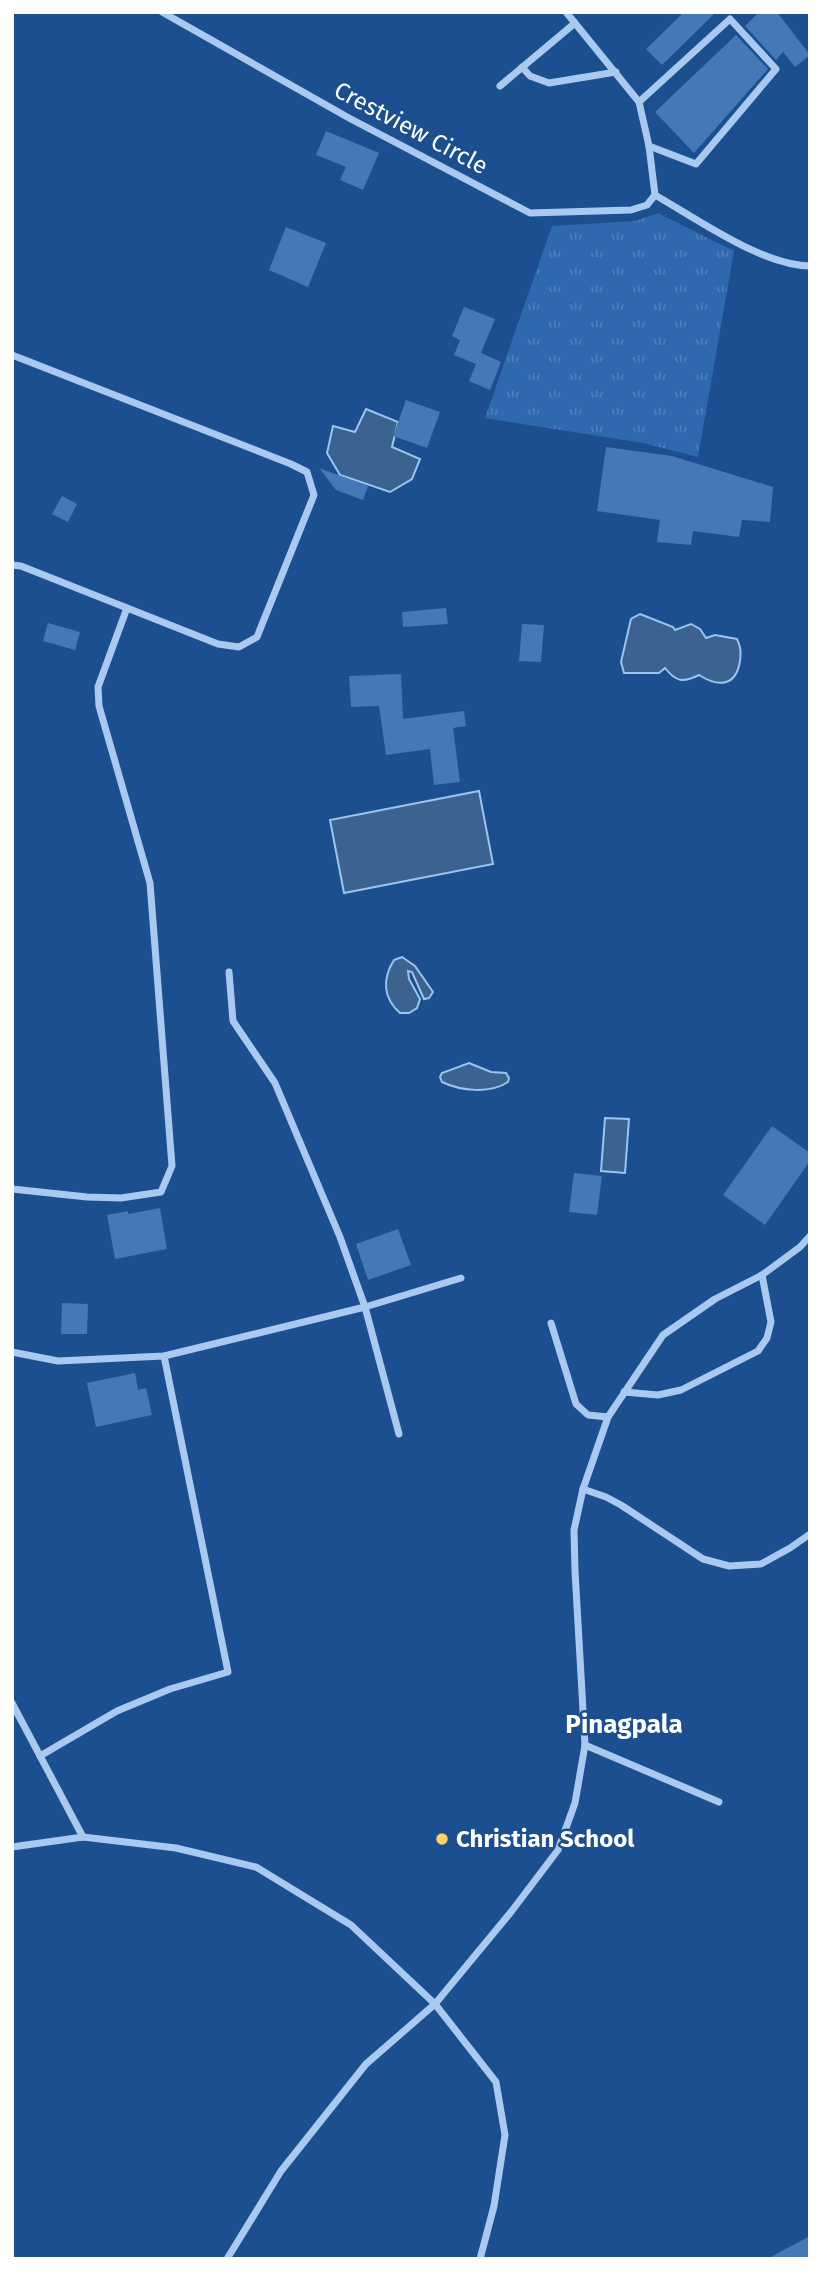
<svg xmlns="http://www.w3.org/2000/svg" width="822" height="2271" viewBox="0 0 822 2271" font-family="'Fira Sans',sans-serif">
  <style>
    .grass { fill: url(#grass-tufts) }
    .water { fill: #3c6290; stroke: #9cc4f0; stroke-width: 2 }
    .building { fill: #4478b7 }
    .lines { fill: none; stroke-linecap: round; stroke-linejoin: round }
    .minor { stroke: #a9c9ee; stroke-width: 7 }
    .poi-dot { fill: #ffd166; stroke: #1b4f8f; stroke-width: 2.5 }
    .labels { text-anchor: middle; dominant-baseline: central; stroke-width: 5; stroke-linejoin: round; paint-order: stroke }
    .street-label { font-size: 24px; fill: #fff; stroke: #1b4f8f }
    .poi-label { font-size: 24px; font-weight: bold; fill: #fff; stroke: #1b4f8f; text-anchor: start }
    .neighbourhood-label { font-size: 26px; font-weight: bold; fill: #fff; stroke: #1b4f8f }
  </style>
  <defs>
    <pattern id="grass-tufts" width="24" height="20" patternUnits="userSpaceOnUse" patternTransform="scale(1.75)"><rect width="24" height="20" fill="#2e69ad"/><path d="M3 7l-1-3M5 7V3M7 7l1-3M15 17l-1-3M17 17v-4M19 17l1-3" fill="none" stroke="#4d80b9"/></pattern>
  </defs>
  <rect width="100%" height="100%" fill="#1b4f8f"/>
  <path class="grass" d="M658 213 734 251 698 457 643 443 485 418 552 226 635 221Z"/>
  <g class="water">
    <path d="M366 409 398 422 392 447 420 459 412 479 390 492 340 475 327 453 333 426 355 432Z"/>
    <path d="M640 614 673 627 675 630 691 624 700 629 706 638 715 635 737 639C741 647 741 652 740 661 736 687 718 687 699 675 683 683 676 682 665 668L659 673H624L621 662 631 619Z"/>
    <path d="M479 791 493 864 344 893 330 820Z"/>
    <path d="M402 957 415 966 433 992 429 998 424 999 412 972 408 971 409 979 420 999 417 1008 409 1013H400C383 998 382 979 394 960Z"/>
    <path d="M469 1063 491 1072 506 1073 509 1078 508 1082C490 1094 461 1091 442 1082L440 1077 442 1073Z"/>
    <path d="M605 1118 629 1119 625 1173 601 1171Z"/>
  </g>
  <g class="building">
    <path d="M684 12H716L662 65 646 49Z"/>
    <path d="M759 12H777L810 55 795 67 783 52 776 60 745 26Z"/>
    <path d="M736 35 768 69 694 153 655 112Z"/>
    <path d="M326 131 379 153 363 190 340 180 346 167 316 155Z"/>
    <path d="M286 227 326 243 308 287 269 270Z"/>
    <path d="M464 307 495 319 481 353 501 362 490 390 469 381 476 364 454 355 460 340 452 336Z"/>
    <path d="M406 400 440 412 427 448 393 436Z"/>
    <path d="M606 447 672 456 773 487 770 522 742 520 739 537 693 531 691 545 657 542 660 520 597 511Z"/>
    <path d="M319 468 368 486 363 500 336 490Z"/>
    <path d="M62 496 77 504 68 522 52 514Z"/>
    <path d="M446 608 448 624 403 627 402 612Z"/>
    <path d="M48 623 80 632 75 650 43 641Z"/>
    <path d="M522 624 544 625 541 662 519 661Z"/>
    <path d="M401 674 403 719 464 711 466 726 453 728 460 782 434 785 430 749 386 755 379 706 351 707 349 676Z"/>
    <path d="M772 1126 810 1153V1161L765 1225 723 1195Z"/>
    <path d="M574 1173 602 1176 597 1215 569 1212Z"/>
    <path d="M160 1208 167 1249 115 1259 107 1215 128 1211V1214Z"/>
    <path d="M398 1229 411 1265 368 1280 356 1244Z"/>
    <path d="M62 1303 88 1304 87 1334H61Z"/>
    <path d="M135 1373 138 1390 146 1388 152 1415 96 1427 87 1383Z"/>
    <path d="M810 2236V2259H767Z"/>
  </g>
  <g class="lines">
    <g class="minor">
      <path d="M162 12 349 118 530 213 631 210 647 205 655 195"/>
      <path d="M566 12 639 102 649 146 655 195"/>
      <path d="M522 67 530 76 549 83 616 72"/>
      <path d="M500 86 575 23"/>
      <path d="M639 102 730 19 776 69 696 164 649 146"/>
      <path d="M655 195C697 219 761 265 810 266"/>
      <path d="M12 355 291 464 307 472 314 495 257 637 239 647 218 644 21 566 12 565"/>
      <path d="M229 972 233 1021 275 1083 340 1237 365 1307 399 1434"/>
      <path d="M12 1189 87 1197 121 1198 161 1192 172 1166 150 883 99 706 98 687 127 608"/>
      <path d="M551 1323 576 1404 588 1415 608 1417"/>
      <path d="M12 1352 58 1361 164 1356 365 1307 461 1278"/>
      <path d="M624 1392 658 1395 681 1390 758 1351 767 1338 771 1322 762 1275"/>
      <path d="M583 1489 606 1497 621 1505 703 1559 729 1566 761 1564 790 1548 810 1534"/>
      <path d="M12 1703 83 1837"/>
      <path d="M585 1745 719 1802"/>
      <path d="M40 1756 117 1711 170 1689 228 1672 164 1356"/>
      <path d="M12 1847 83 1837 176 1848 256 1867 351 1925 435 2004 496 2082 505 2135 494 2206 480 2259"/>
      <path d="M227 2259 281 2171 366 2064 435 2004 511 1912 558 1850 575 1803 585 1745 575 1571 574 1530 583 1489 608 1417 663 1335 715 1299 762 1275 800 1247 810 1236"/>
    </g>
  </g>
  <circle class="poi-dot" cx="442" cy="1839" r="7"/>
  <g class="labels">
    <g class="street-label">
      <text transform="translate(411 128) rotate(28)">Crestview Circle</text>
    </g>
    <g class="poi-label">
      <text x="456" y="1839">Christian School</text>
    </g>
    <g class="neighbourhood-label">
      <text x="624" y="1724">Pinagpala</text>
    </g>
  </g>
  <rect width="822" height="2271" fill="none" stroke="#ffffff" stroke-width="28"/>
</svg>
